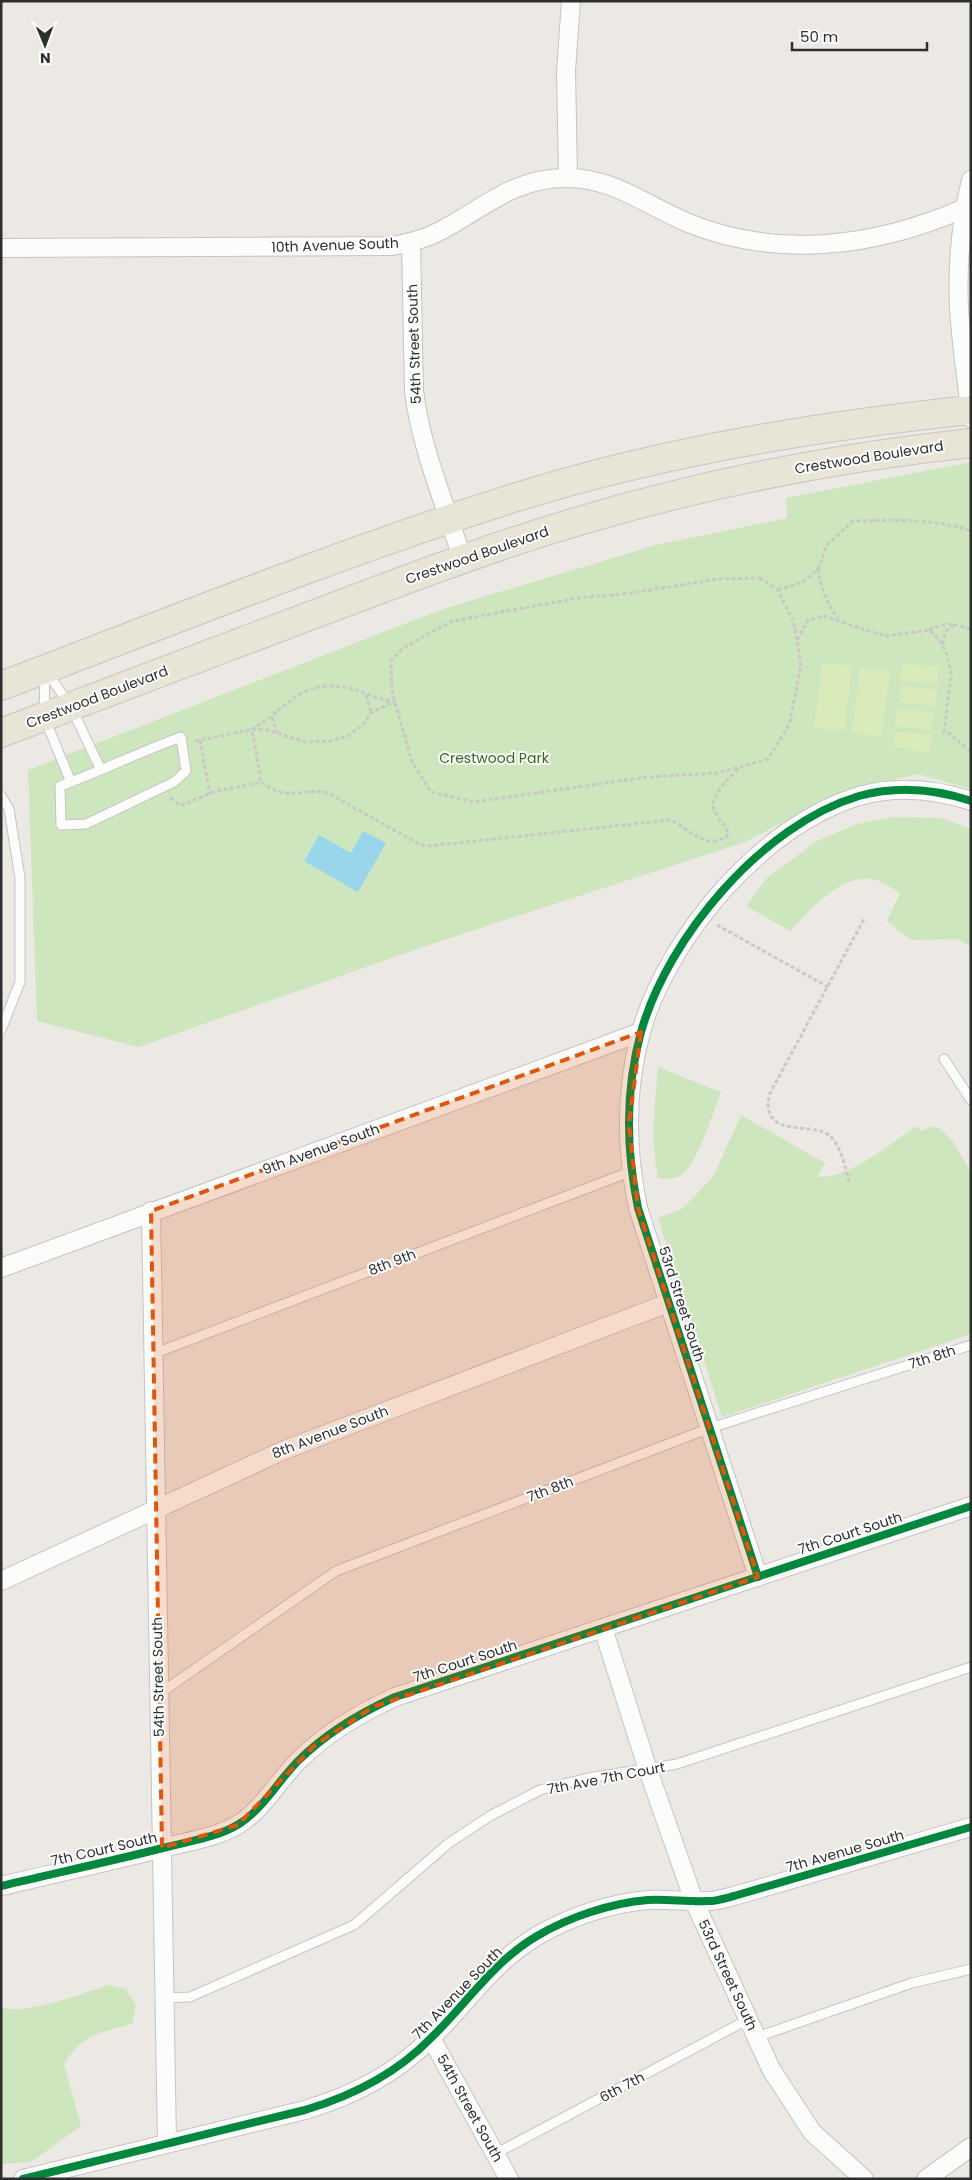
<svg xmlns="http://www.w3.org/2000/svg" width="972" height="2180" viewBox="0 0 972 2180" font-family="Poppins,sans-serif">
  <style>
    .green { fill: #cee6be }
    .pitch { fill: #d9eabb }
    .water { fill: #99d6ec }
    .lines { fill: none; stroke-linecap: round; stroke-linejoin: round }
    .lane-casing { stroke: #c5c4c5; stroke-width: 11 }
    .street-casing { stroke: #c5c4c5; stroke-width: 20 }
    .primary-casing { stroke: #c6c5c4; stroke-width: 30 }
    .path { stroke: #c9c9c8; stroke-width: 3; stroke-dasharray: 4 2.5; stroke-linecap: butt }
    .lane { stroke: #fcfcfb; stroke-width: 9 }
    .street { stroke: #fcfcfb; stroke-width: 18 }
    .primary { stroke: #e8e4d6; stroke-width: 28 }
    .cycleway-casing { stroke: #fff; stroke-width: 11 }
    .cycleway { stroke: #00873e; stroke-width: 8 }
    .marked { fill: #df570e; fill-opacity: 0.2; stroke: #df570e; stroke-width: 4; stroke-dasharray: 10 6; stroke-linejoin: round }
    .labels { text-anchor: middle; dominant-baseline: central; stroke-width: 4; stroke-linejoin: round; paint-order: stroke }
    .street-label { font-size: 14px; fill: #2e2e2e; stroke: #fff }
    .park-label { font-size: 14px; fill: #2c6e1b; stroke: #fff }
  </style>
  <rect width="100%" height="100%" fill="#ece8e4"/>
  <g class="green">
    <path d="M971 462V789L918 774 839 794 745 842 432 944 138 1047 37 1021 28 770 443 609 656 545 787 518 786 498Z"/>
    <path d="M893 817 941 818 971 829V947L958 939 911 940 887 921 900 893C894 889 886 884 879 881 842 869 813 909 790 931L746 906 767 878 817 841 857 824Z"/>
    <path d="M658 1067 721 1092C714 1110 697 1163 683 1174 676 1179 666 1180 658 1178 650 1141 655 1104 658 1067Z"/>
    <path d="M741 1115 825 1163 818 1177C848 1179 892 1144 915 1126L922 1131 933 1126 941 1129 954 1143 971 1173V1334L722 1417 658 1218 682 1209 713 1177Z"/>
    <path d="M109 1985 126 1989 136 2005 132 2024C99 2033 83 2034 64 2064L81 2126 31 2162 1 2164V2008C30 2014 80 1994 109 1985Z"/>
  </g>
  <g class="pitch">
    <path d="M822 663 852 667 844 731 814 727Z"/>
    <path d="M902 664 939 668 937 684 900 680Z"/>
    <path d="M860 668 890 672 882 736 852 732Z"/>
    <path d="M901 686 937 690 935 706 899 702Z"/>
    <path d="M897 709 934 713 932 730 895 726Z"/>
    <path d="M895 731 932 735 930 752 894 747Z"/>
  </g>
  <path class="water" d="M363 831 386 843 358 892 304 861 319 835 351 853Z"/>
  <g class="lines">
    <g class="lane-casing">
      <g id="lane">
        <path d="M45 672 44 717 71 782"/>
        <path d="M47 672 71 707 101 770"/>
        <path d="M181 737 186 771 174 782 86 824 61 825 60 786C101 771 140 752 181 737Z"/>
        <path d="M1 796 9 809 20 878V982L1 1030"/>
        <path d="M944 1059 971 1100"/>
        <path d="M153 1354 632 1171"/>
        <path d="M159 1694 336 1571 710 1428 971 1345"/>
        <path d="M164 1998 190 1997 354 1925 449 1843 490 1816 540 1790 588 1778 677 1764 971 1667"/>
        <path d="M757 2037 912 1983 971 1969"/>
        <path d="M495 2154 749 2019"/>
      </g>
    </g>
    <g class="street-casing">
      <g id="street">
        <path d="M568 177 566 71 571 1"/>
        <path d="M971 180C961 222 957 264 959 307 961 344 967 381 971 418"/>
        <path d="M411 242 414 391C421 449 445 503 462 558"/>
        <path d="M1 248 392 246C409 243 426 239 442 230 485 207 514 178 566 178 611 177 646 205 686 222 777 260 876 247 965 208"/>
        <path d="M151 1211 167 2143"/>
        <path d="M1 1268 641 1032"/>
        <path d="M758 1577 638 1208C626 1150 625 1090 641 1032 668 937 762 825 859 796 896 786 935 789 971 801"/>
        <path d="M1 1581 282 1451 668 1303"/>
        <path d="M603 1628 647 1767 694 1901 771 2069 812 2132 864 2179"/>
        <path d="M1 1886C56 1873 112 1861 167 1847 190 1841 218 1837 239 1824 263 1809 278 1781 298 1761 326 1733 360 1713 395 1697L971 1506"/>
        <path d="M431 2038 509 2179"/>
        <path d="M23 2179 305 2110C352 2096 396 2074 431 2038 466 2004 494 1961 537 1936 569 1917 611 1903 648 1900 668 1899 688 1902 708 1901 717 1901 726 1898 734 1896L971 1827"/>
        <path d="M926 2179 971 2147"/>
      </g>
    </g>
    <g class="primary-casing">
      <g id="primary">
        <path d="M1 686C172 621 342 552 517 497 664 451 818 426 971 410"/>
        <path d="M1 733C103 695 205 656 307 617 389 586 472 554 556 528 692 486 830 458 971 443"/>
      </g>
    </g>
    <g class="path">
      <path d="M818 569C821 588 827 603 838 619"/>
      <path d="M760 578 778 590 794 623 801 666 789 725 768 759 718 773 647 777 474 802 431 792 412 762 392 692 391 661 403 648 452 621 579 598 632 593 718 579Z"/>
      <path d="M778 590 803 582 818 569 827 545 853 521C892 520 934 518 971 531"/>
      <path d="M929 630C944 623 955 622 971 630"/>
      <path d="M797 640 808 620 824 616 862 629 887 636 929 630C943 641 949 656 951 674L944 732 950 734 971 752"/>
      <path d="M942 644 946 631 956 624"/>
      <path d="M366 695 371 712"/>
      <path d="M272 717 277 733"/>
      <path d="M200 740 210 794"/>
      <path d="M195 741 255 729 267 730 305 742 331 741 348 736 363 725 371 713 395 701"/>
      <path d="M261 781 252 729C285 711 298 680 343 687 360 689 374 699 391 701"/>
      <path d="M170 798 180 805 185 804 213 792 261 782C289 803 300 787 328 793L419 844 429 846 671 820C689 829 708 852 728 835 727 826 720 821 716 814 705 797 730 778 740 767"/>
      <path d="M717 925 828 987"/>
      <path d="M849 1182C845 1168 842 1147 830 1136 813 1120 761 1141 769 1095L864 919"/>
    </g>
    <use href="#lane" class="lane"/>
    <use href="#street" class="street"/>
    <use href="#primary" class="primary"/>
    <g class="cycleway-casing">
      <g id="cycleway">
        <path d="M758 1577 638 1208C626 1150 625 1090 641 1032 668 937 762 825 859 796 896 786 935 789 971 801"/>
        <path d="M1 1886C56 1873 112 1861 167 1847 190 1841 218 1837 239 1824 263 1809 278 1781 298 1761 326 1733 360 1713 395 1697L971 1506"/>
        <path d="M23 2179 305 2110C352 2096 396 2074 431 2038 466 2004 494 1961 537 1936 569 1917 611 1903 648 1900 668 1899 688 1902 708 1901 717 1901 726 1898 734 1896L971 1827"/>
      </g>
    </g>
    <use href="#cycleway" class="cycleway"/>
  </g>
  <path class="marked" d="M641 1032 629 1124 638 1208 758 1577 373 1707 314 1746 238 1825 162 1848 151 1211Z"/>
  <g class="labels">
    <g class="street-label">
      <text transform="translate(335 245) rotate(-2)">10th Avenue South</text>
      <text transform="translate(414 344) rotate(-92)">54th Street South</text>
      <text transform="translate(869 457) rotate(-9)">Crestwood Boulevard</text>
      <text transform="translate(477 555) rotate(-19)">Crestwood Boulevard</text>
      <text transform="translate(97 697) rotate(-21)">Crestwood Boulevard</text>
      <text transform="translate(321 1149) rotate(-20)">9th Avenue South</text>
      <text transform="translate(392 1262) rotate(-21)">8th 9th</text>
      <text transform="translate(682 1304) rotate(72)">53rd Street South</text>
      <text transform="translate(932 1357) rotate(-18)">7th 8th</text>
      <text transform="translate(330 1432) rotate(-21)">8th Avenue South</text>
      <text transform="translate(550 1489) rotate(-21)">7th 8th</text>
      <text transform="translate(850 1533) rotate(-18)">7th Court South</text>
      <text transform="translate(465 1661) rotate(-18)">7th Court South</text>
      <text transform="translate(158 1677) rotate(-91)">54th Street South</text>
      <text transform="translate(606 1778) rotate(-11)">7th Ave 7th Court</text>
      <text transform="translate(104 1849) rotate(-13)">7th Court South</text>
      <text transform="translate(845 1851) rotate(-16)">7th Avenue South</text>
      <text transform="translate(728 1975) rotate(65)">53rd Street South</text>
      <text transform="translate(457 1993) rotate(-46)">7th Avenue South</text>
      <text transform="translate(622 2087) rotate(-28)">6th 7th</text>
      <text transform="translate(470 2108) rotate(61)">54th Street South</text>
    </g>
    <g class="park-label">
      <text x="494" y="758">Crestwood Park</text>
    </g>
  </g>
  <rect width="972" height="2180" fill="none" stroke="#2e2e2e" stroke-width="5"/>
  <g transform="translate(45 45) rotate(179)" stroke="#ffffff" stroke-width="4" paint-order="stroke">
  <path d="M0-4L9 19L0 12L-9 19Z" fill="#2e2e2e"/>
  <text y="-8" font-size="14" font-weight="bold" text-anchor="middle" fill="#2e2e2e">N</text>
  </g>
  <path d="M792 42v8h135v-8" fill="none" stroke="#2e2e2e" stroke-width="2.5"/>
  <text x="800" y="42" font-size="15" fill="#2e2e2e" stroke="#ffffff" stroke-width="4" paint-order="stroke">50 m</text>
</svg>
